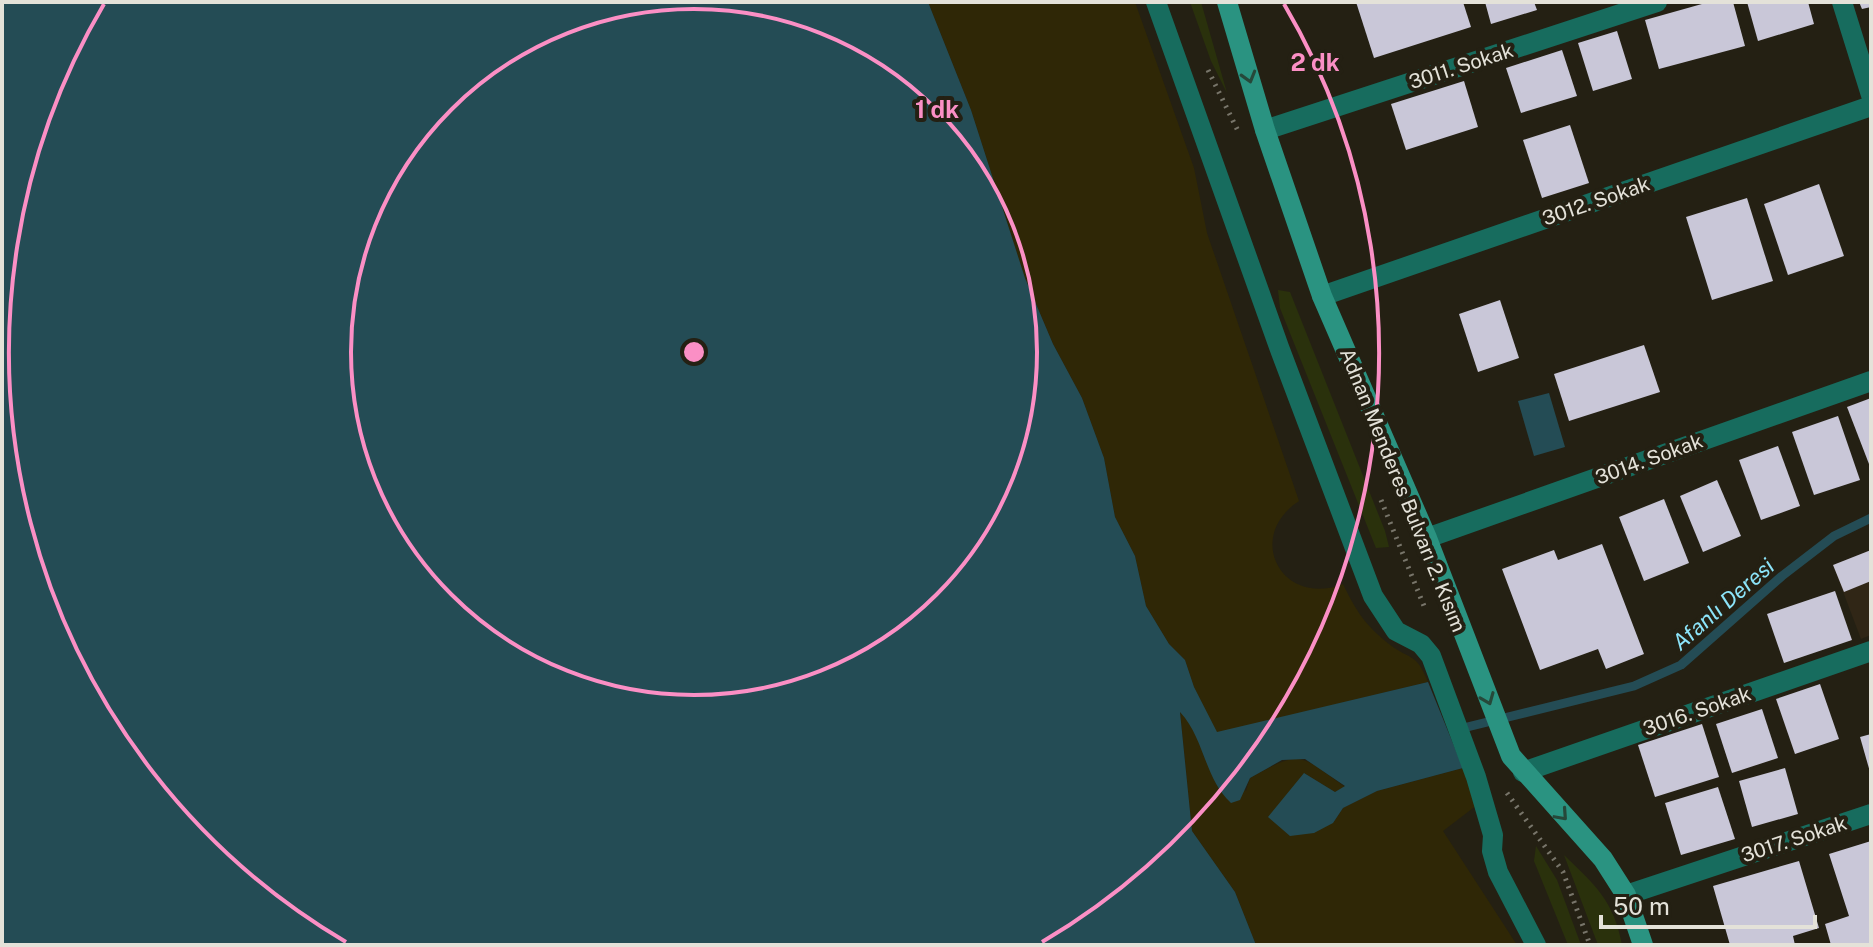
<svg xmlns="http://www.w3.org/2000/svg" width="1873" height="947" viewBox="0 0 1873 947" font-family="'Public Sans',sans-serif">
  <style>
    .education { fill: #302616 }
    .green { fill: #2a310c }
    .sand { fill: #2f2706 }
    .water { fill: #244c55 }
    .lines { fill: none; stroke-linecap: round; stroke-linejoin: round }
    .stream { stroke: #244c55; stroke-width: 9 }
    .building { fill: #c9c7d8 }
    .path { stroke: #78756a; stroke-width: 5; stroke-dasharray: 2 6; stroke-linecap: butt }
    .pedestrian { stroke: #176c5e; stroke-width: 20 }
    .minor { stroke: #176c5e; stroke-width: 20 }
    .secondary { stroke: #2a9381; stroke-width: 20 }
    .oneway { stroke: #26483a }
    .ring { fill: none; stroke: #fb8fc5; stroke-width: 4 }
    .labels { text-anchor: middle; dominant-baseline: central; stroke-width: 8; stroke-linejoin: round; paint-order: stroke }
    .street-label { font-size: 20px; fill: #e4e2d9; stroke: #242013 }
    .water-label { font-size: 22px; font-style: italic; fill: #8ce4f9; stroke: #242013 }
    .centre { fill: #fb8fc5; stroke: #242013; stroke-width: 4 }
    .ring-label { font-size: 24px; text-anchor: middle; font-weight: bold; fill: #fb8fc5; stroke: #242013; stroke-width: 8; stroke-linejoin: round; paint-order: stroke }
  </style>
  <rect width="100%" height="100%" fill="#242013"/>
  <path class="education" d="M1871 550V635L1861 639 1833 565Z"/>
  <g class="green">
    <path d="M1190 2H1201L1227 93 1211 61Z"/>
    <path d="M1278 290 1290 292 1385 531 1389 547 1376 548 1280 308Z"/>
    <path d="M1536 846 1557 880 1581 945H1568L1534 861Z"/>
    <path d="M1564 855C1595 885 1614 901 1622 945H1598Z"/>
  </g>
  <g class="sand">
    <path d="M928 2H1135L1194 168 1207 233 1299 501C1244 537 1282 608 1343 584 1356 611 1365 625 1389 644 1411 661 1416 652 1428 682L1217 733 1194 687 1185 660 1169 644 1146 606 1135 556 1115 517 1104 458 1082 398 1053 344 1025 278 971 110Z"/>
    <path d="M1180 710 1198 735 1204 757 1246 791 1250 778C1302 749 1299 754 1345 787L1335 792 1304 773 1333 823 1343 808 1377 791 1463 768 1477 805 1443 831 1517 945H1256L1235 892 1192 831Z"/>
  </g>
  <g class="water">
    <path d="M2 2H928L971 110 1025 278 1053 344 1082 398 1104 458 1115 517 1135 556 1146 606 1169 644 1185 660 1194 687 1217 732 1428 682 1463 768 1377 791 1343 808 1333 823 1314 833 1290 836 1268 817 1304 773 1335 792 1345 786 1305 759 1282 760 1250 778 1240 800 1231 803C1204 778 1205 739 1180 712L1192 831 1235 892 1256 945H2Z"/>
    <path d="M1549 393 1565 447 1534 456 1518 401Z"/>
  </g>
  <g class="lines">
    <path class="stream" d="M1459 729 1634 686 1681 665 1782 576 1834 536 1871 518"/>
  </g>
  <g class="building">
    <path d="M1356 2H1463L1471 27 1374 58Z"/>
    <path d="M1485 2H1534L1537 10 1491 24Z"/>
    <path d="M1709 2H1733L1745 46 1659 69 1645 20Z"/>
    <path d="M1747 2H1808L1814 24 1758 41Z"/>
    <path d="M1859 2H1871V7L1862 9Z"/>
    <path d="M1617 31 1632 79 1593 91 1578 43Z"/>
    <path d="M1562 50 1577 96 1521 113 1506 68Z"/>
    <path d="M1464 81 1478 127 1406 150 1391 104Z"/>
    <path d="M1570 125 1589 183 1542 198 1523 140Z"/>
    <path d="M1819 184 1844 256 1788 275 1764 204Z"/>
    <path d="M1747 198 1773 281 1712 300 1686 217Z"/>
    <path d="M1500 300 1519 358 1478 372 1459 314Z"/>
    <path d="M1644 345 1660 392 1569 421 1554 374Z"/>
    <path d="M1871 398V464H1869L1847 407Z"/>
    <path d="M1838 416 1860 480 1814 495 1792 432Z"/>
    <path d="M1778 446 1800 506 1761 520 1739 460Z"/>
    <path d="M1717 480 1741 536 1703 552 1680 496Z"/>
    <path d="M1664 499 1689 563 1644 581 1619 517Z"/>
    <path d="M1602 544 1644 654 1606 669 1598 649 1540 670 1502 569 1554 550 1558 560Z"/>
    <path d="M1871 550V581L1844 592 1833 565Z"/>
    <path d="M1835 591 1852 640 1784 663 1767 614Z"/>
    <path d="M1820 684 1839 739 1795 754 1776 699Z"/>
    <path d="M1762 709 1778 758 1732 773 1716 724Z"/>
    <path d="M1702 724 1719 777 1655 797 1638 745Z"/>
    <path d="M1871 734V772H1870L1860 737Z"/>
    <path d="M1785 768 1798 814 1752 827 1739 781Z"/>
    <path d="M1718 787 1735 839 1681 855 1665 803Z"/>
    <path d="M1871 841V945H1831L1825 924 1849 916 1829 854Z"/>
    <path d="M1799 861 1819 928 1793 936 1795 945H1730L1713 886Z"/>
  </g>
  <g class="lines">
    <g class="path">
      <path d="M1208 70 1239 133"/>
      <path d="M1381 500 1424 606"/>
      <path d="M1507 793 1563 872 1590 945"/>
    </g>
    <path class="pedestrian" d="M1156 2 1279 347 1373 596 1396 631 1421 644 1431 656 1476 777 1493 835 1492 851 1498 872 1536 945"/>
    <g class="minor">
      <path d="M1842 2 1871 95"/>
      <path d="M1265 130 1657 2"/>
      <path d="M1322 296 1871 106"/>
      <path d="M1427 538 1871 381"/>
      <path d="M1523 772 1871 651"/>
      <path d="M1626 895 1871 814"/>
    </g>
    <path class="secondary" d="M1227 2 1265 130 1322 296 1427 538 1511 756 1603 859 1626 895 1643 945"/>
  </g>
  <defs><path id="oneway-chevron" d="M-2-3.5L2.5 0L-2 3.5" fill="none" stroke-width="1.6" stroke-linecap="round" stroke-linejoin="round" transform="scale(2)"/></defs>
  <g class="oneway">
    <use href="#oneway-chevron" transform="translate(1249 77) rotate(74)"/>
    <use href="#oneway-chevron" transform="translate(1488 699) rotate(68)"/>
    <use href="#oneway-chevron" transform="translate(1562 815) rotate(48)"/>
  </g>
  <g class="ring">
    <circle cx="694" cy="352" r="343"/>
    <path d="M346 942A685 685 0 0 1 104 4M1284 4A685 685 0 0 1 1042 942"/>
  </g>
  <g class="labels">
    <g class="street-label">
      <text transform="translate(1461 66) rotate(-18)">3011. Sokak</text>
      <text transform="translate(1596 201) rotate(-19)">3012. Sokak</text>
      <text transform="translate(1649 459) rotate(-20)">3014. Sokak</text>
      <text transform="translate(1403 490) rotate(68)">Adnan Menderes Bulvarı 2. Kısım</text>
      <text transform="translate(1697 711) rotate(-19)">3016. Sokak</text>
      <text transform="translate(1794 839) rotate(-18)">3017. Sokak</text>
    </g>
    <g class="water-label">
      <text transform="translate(1723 604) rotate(-41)">Afanlı Deresi</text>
    </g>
  </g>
  <circle cx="694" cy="352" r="12" class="centre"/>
  <g class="ring-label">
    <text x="1315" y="71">2 dk</text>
    <text x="937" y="118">1 dk</text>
  </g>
  <rect width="1873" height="947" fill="none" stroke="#e4e2d9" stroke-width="8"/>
  <path d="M1601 915v12h214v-12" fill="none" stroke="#e4e2d9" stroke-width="4"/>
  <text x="1613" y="915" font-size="24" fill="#e4e2d9" stroke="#242013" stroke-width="6" paint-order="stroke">50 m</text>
</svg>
